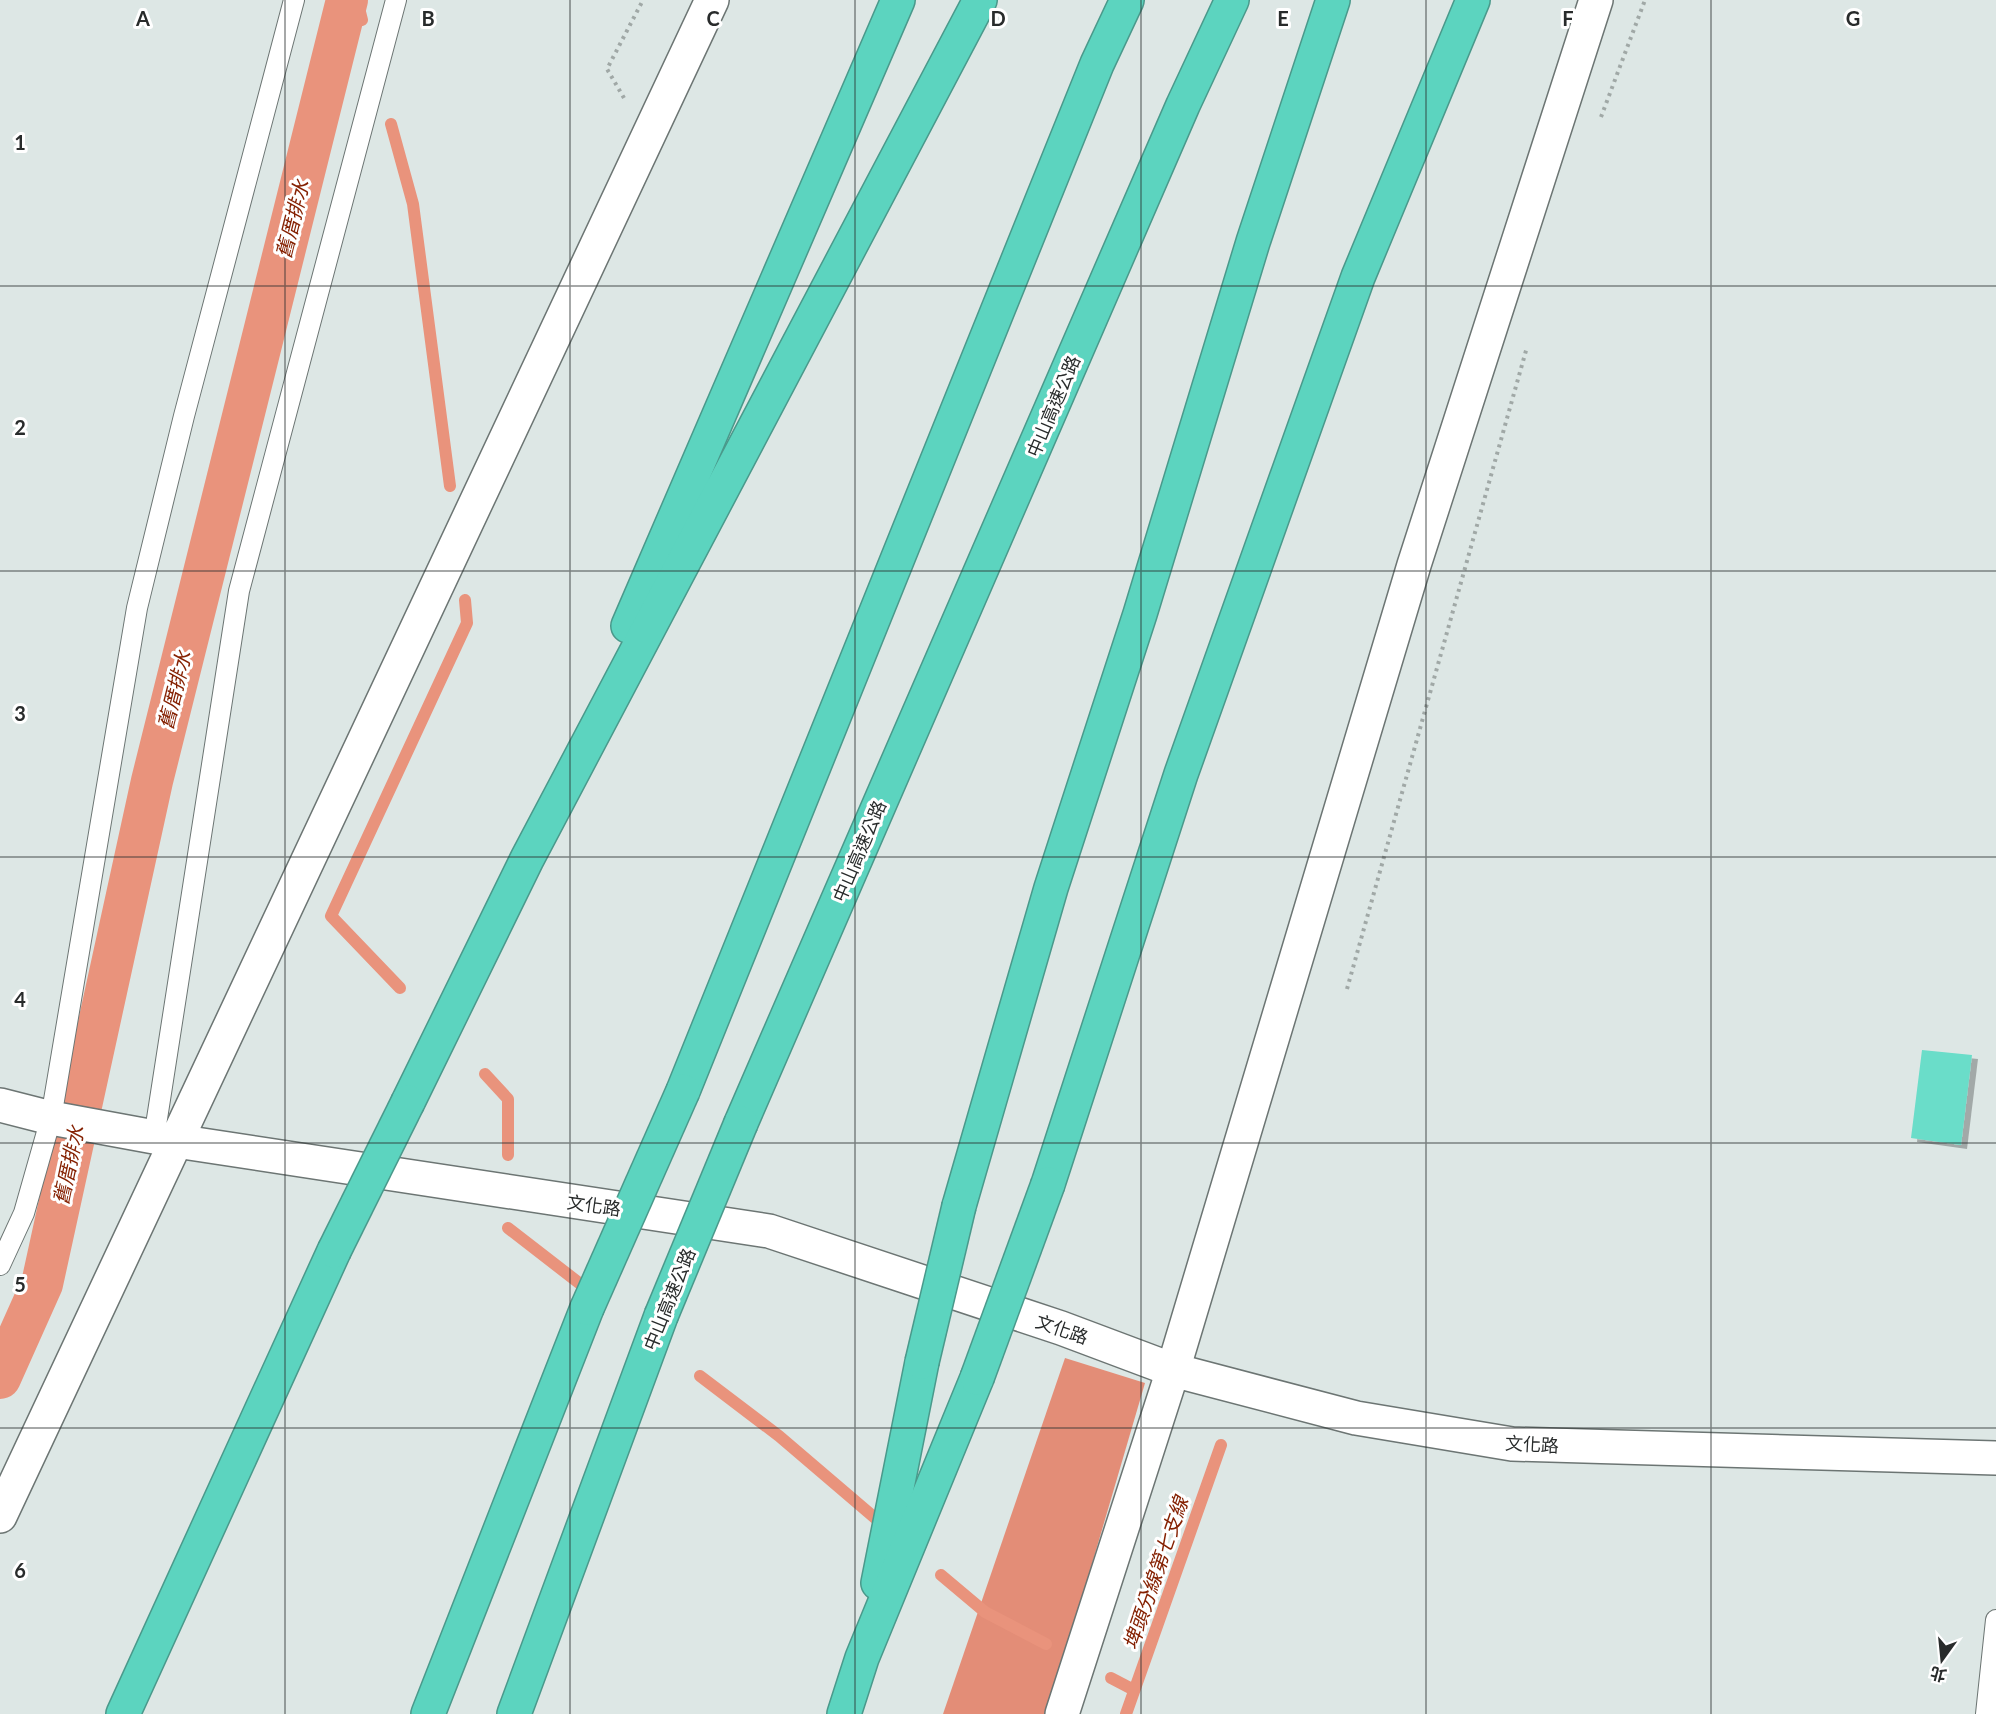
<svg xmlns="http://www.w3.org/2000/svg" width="1996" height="1714" viewBox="0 0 1996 1714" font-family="Lato,'Noto Sans TC',sans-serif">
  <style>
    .forest { fill: #e38d77 }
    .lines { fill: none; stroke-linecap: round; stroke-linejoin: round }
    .stream { stroke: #e9937c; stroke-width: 12 }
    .canal { stroke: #e9937c; stroke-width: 42 }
    .building { fill: #6addc9; filter: url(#shadow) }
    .service-casing { stroke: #6c7573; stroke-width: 22 }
    .tertiary-casing { stroke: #6c7573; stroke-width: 36 }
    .motorway-casing { stroke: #4a998b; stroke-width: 36 }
    .path { stroke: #a0a8a6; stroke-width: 4; stroke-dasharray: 3 4.5; stroke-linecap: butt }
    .service { stroke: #fff; stroke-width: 20 }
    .tertiary { stroke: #fff; stroke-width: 33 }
    .motorway { stroke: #5cd4bf; stroke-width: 33 }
    .motorway-bridge-casing { stroke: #4a998b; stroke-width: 36; stroke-linecap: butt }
    .motorway-bridge { stroke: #5cd4bf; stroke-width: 33 }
    .grid { fill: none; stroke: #282b2b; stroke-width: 1.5; stroke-opacity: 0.55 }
    .labels { text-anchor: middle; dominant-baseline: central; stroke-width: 6; stroke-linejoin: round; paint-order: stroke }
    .street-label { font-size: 18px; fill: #282b2b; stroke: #fff }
    .water-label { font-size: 20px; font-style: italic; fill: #852102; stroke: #fff }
    .grid-label { font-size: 20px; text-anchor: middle; font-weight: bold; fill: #282b2b; stroke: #fff; stroke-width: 6; stroke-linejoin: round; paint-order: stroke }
  </style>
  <defs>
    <filter id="shadow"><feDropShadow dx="6" dy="4" stdDeviation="0" flood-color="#0004"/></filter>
  </defs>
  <rect width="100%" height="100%" fill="#dde7e5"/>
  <path class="forest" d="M1065 1358 1145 1383 1048 1714H943Z"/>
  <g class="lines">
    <g class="stream">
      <path d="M357 0 362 20"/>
      <path d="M391 124 413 204 450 486"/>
      <path d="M400 988 331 916 467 623 465 600"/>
      <path d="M485 1074 508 1099V1155"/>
      <path d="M508 1228 592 1293"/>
      <path d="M700 1376 779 1436 875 1518"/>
      <path d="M941 1575 985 1612 1046 1644"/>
      <path d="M1111 1678 1134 1690"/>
      <path d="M1126 1714 1221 1445"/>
    </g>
    <path class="canal" d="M0 1378 42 1284 152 781 347 0"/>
  </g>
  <path class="building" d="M1922 1050 1972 1055 1961 1145 1911 1138Z"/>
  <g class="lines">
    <g class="service-casing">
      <g id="service">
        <path d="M154 1138 239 591 396 0"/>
        <path d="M0 1265 24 1213 51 1118 137 608 184 416 294 0"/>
        <path d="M1986 1714 1996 1620"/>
      </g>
    </g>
    <g class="tertiary-casing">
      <g id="tertiary">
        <path d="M0 1105 51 1118 176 1141 769 1231 1061 1328 1173 1370 1356 1418 1512 1444 1996 1458"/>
        <path d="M0 1516 712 0"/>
        <path d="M1062 1714 1173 1370 1414 565 1596 0"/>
      </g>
    </g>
    <g class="motorway-casing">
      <g id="motorway">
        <path d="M628 626 898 0"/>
        <path d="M683 1091 1097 64 1127 0"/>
        <path d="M408 1102 527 859 980 0"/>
        <path d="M741 1123 1183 105 1232 0"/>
        <path d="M1048 1184 1181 774 1358 277 1473 0"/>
        <path d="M959 1206 1051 888 1140 614 1253 242 1333 0"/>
        <path d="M878 1583 922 1362"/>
        <path d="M123 1714 334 1251"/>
        <path d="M428 1714 587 1308"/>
        <path d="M514 1714 661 1316"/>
        <path d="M844 1714 862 1658 977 1378"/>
      </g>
    </g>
    <g class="path">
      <path d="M624 98 607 69 643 0"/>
      <path d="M1601 117 1645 0"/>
      <path d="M1347 989 1527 347"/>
    </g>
    <use href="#service" class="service"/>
    <use href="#tertiary" class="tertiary"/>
    <use href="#motorway" class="motorway"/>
    <g class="motorway-bridge-casing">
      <g id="motorway-bridge">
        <path d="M334 1251 408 1102"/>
        <path d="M587 1308 683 1091"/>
        <path d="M661 1316 741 1123"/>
        <path d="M922 1362 959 1206"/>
        <path d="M977 1378 1048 1184"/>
      </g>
    </g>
    <use href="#motorway-bridge" class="motorway-bridge"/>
  </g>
  <path class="grid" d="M285 0V1714M570 0V1714M855 0V1714M1141 0V1714M1426 0V1714M1711 0V1714M0 286H1996M0 571H1996M0 857H1996M0 1143H1996M0 1428H1996"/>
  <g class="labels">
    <g class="street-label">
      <text transform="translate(1053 406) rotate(-67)">中山高速公路</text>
      <text transform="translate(859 851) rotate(-67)">中山高速公路</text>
      <text transform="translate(594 1205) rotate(8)">文化路</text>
      <text transform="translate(669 1299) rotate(-68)">中山高速公路</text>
      <text transform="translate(1062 1329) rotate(19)">文化路</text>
      <text transform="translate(1532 1444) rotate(3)">文化路</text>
    </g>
    <g class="water-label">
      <text transform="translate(292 219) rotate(-76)">舊厝排水</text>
      <text transform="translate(174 690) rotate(-76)">舊厝排水</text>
      <text transform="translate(68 1165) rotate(-78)">舊厝排水</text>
      <text transform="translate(1155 1573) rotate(-71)">埤頭分線第七支線</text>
    </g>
  </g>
  <g class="grid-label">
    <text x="143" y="26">A</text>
    <text x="428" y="26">B</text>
    <text x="713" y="26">C</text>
    <text x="998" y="26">D</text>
    <text x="1283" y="26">E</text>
    <text x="1568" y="26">F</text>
    <text x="1853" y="26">G</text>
    <text x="20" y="150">1</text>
    <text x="20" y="435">2</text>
    <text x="20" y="721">3</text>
    <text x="20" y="1007">4</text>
    <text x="20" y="1292">5</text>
    <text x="20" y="1578">6</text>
  </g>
  <g transform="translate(1942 1660) rotate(195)" stroke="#ffffff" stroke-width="4.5" paint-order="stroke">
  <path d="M0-4.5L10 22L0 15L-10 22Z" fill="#282b2b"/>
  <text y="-9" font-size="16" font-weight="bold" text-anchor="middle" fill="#282b2b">北</text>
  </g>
</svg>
